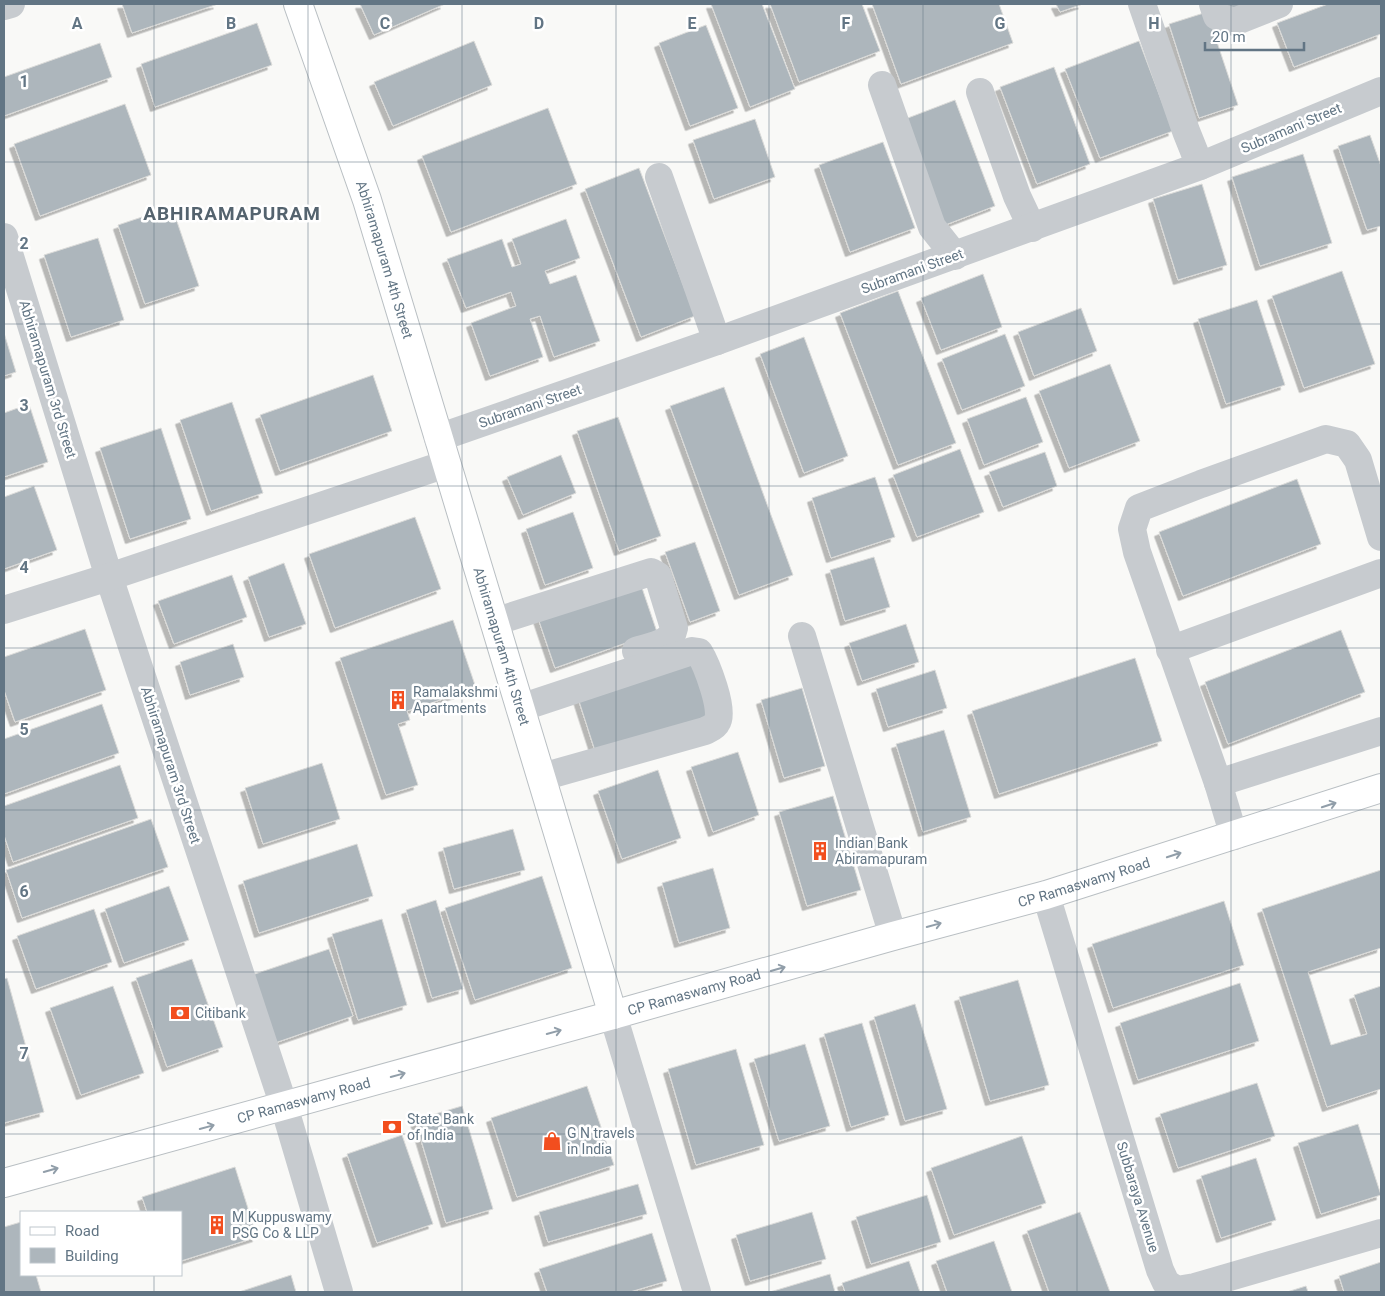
<svg xmlns="http://www.w3.org/2000/svg" width="1385" height="1296" viewBox="0 0 1385 1296" font-family="Roboto,sans-serif">
  <style>
    .building { fill: #adb6bc; stroke: #dbdbd9; filter: url(#shadow) }
    .lines { fill: none; stroke-linecap: round; stroke-linejoin: round }
    .secondary-casing { stroke: #b9bfc3; stroke-width: 30 }
    .street { stroke: #c7cbcf; stroke-width: 28 }
    .secondary { stroke: #fff; stroke-width: 28 }
    .oneway { stroke: #919ea9 }
    .grid { fill: none; stroke: #627584; stroke-width: 1; stroke-opacity: 0.55 }
    .labels { text-anchor: middle; dominant-baseline: central; stroke-width: 5; stroke-linejoin: round; paint-order: stroke }
    .street-label { font-size: 14px; fill: #627584; stroke: #fff }
    .poi-label { font-size: 14px; fill: #627584; stroke: #fff; text-anchor: start }
    .district-label { font-size: 19px; font-weight: bold; letter-spacing: 1px; fill: #54636e; stroke: #fff }
    .grid-label { font-size: 16px; text-anchor: middle; font-weight: bold; fill: #627584; stroke: #fff; stroke-width: 5; stroke-linejoin: round; paint-order: stroke }
  </style>
  <defs>
    <filter id="shadow"><feDropShadow dx="-4.5" dy="4.5" stdDeviation="0" flood-color="#0004"/></filter>
  </defs>
  <rect width="100%" height="100%" fill="#f9f9f7"/>
  <g class="building">
    <path d="M122 4H218L132 33Z"/>
    <path d="M360 4H445L374 35Z"/>
    <path d="M711 4H762L795 89 750 107Z"/>
    <path d="M770 4H862L880 51 799 82Z"/>
    <path d="M872 4H999L1013 43 901 84Z"/>
    <path d="M1056 4H1083L1060 12Z"/>
    <path d="M1223 4H1254L1227 14Z"/>
    <path d="M1328 4H1381V34L1294 67 1277 23Z"/>
    <path d="M1207 12 1238 105 1199 118 1169 24Z"/>
    <path d="M257 23 272 65 155 107 141 64Z"/>
    <path d="M706 25 738 108 690 126 659 43Z"/>
    <path d="M474 41 492 85 393 126 374 82Z"/>
    <path d="M1139 41 1173 131 1100 158 1065 69Z"/>
    <path d="M100 43 112 77 4 116V77Z"/>
    <path d="M1054 67 1090 164 1037 184 1000 87Z"/>
    <path d="M955 100 995 206 940 227 900 121Z"/>
    <path d="M125 104 151 175 40 216 14 144Z"/>
    <path d="M548 108 577 184 451 232 422 156Z"/>
    <path d="M755 119 775 177 714 199 693 140Z"/>
    <path d="M1370 135 1381 166V226L1367 230 1338 146Z"/>
    <path d="M883 142 915 228 850 252 819 165Z"/>
    <path d="M1303 154 1332 243 1260 266 1232 177Z"/>
    <path d="M639 168 695 316 641 337 585 189Z"/>
    <path d="M1202 184 1227 265 1178 280 1153 199Z"/>
    <path d="M172 207 199 286 145 304 118 225Z"/>
    <path d="M566 219 580 258 545 271 550 284 576 275 600 341 554 357 540 316 530 319 543 357 490 376 471 323 516 306 511 292 466 308 447 259 502 239 512 267 521 264 512 239Z"/>
    <path d="M98 238 124 320 71 337 44 255Z"/>
    <path d="M1342 271 1375 364 1304 388 1272 296Z"/>
    <path d="M983 274 1002 327 941 350 921 298Z"/>
    <path d="M898 291 956 443 898 465 840 313Z"/>
    <path d="M1257 300 1285 385 1226 404 1198 319Z"/>
    <path d="M1081 308 1097 351 1034 376 1018 332Z"/>
    <path d="M4 333 16 372 4 376Z"/>
    <path d="M1005 334 1025 386 962 410 942 359Z"/>
    <path d="M804 337 848 456 804 473 760 354Z"/>
    <path d="M1110 364 1140 441 1069 468 1039 391Z"/>
    <path d="M373 375 392 431 280 471 260 415Z"/>
    <path d="M724 387 793 575 739 595 670 406Z"/>
    <path d="M1026 397 1043 442 984 465 967 419Z"/>
    <path d="M232 402 263 493 211 511 180 420Z"/>
    <path d="M29 404 48 462 4 477V413Z"/>
    <path d="M618 417 661 536 619 551 577 431Z"/>
    <path d="M161 428 191 519 130 539 100 448Z"/>
    <path d="M960 449 984 512 917 537 893 475Z"/>
    <path d="M1045 452 1057 486 1003 507 989 472Z"/>
    <path d="M561 455 576 493 523 515 507 477Z"/>
    <path d="M875 477 895 537 831 558 812 498Z"/>
    <path d="M1297 479 1321 544 1183 596 1159 532Z"/>
    <path d="M34 486 57 550 4 569V497Z"/>
    <path d="M573 512 593 568 545 585 526 529Z"/>
    <path d="M415 517 441 589 335 628 309 554Z"/>
    <path d="M695 542 720 611 690 622 665 552Z"/>
    <path d="M874 557 890 607 845 621 830 570Z"/>
    <path d="M284 563 306 624 269 637 248 577Z"/>
    <path d="M232 575 247 617 174 644 158 601Z"/>
    <path d="M640 582 657 632 555 668 538 618Z"/>
    <path d="M453 620 476 688 407 711 410 720 398 724 418 785 386 795 340 658Z"/>
    <path d="M906 624 919 662 862 681 849 643Z"/>
    <path d="M85 629 106 690 15 722 4 690V657Z"/>
    <path d="M1341 630 1365 692 1228 744 1205 682Z"/>
    <path d="M233 644 244 677 190 695 180 662Z"/>
    <path d="M1135 658 1162 741 999 794 972 711Z"/>
    <path d="M694 661 713 720 597 757 578 698Z"/>
    <path d="M935 670 947 708 888 727 876 689Z"/>
    <path d="M802 688 825 766 784 778 761 700Z"/>
    <path d="M102 704 119 753 4 794V739Z"/>
    <path d="M944 730 971 817 923 832 896 744Z"/>
    <path d="M738 752 759 815 713 832 691 767Z"/>
    <path d="M322 763 340 819 263 844 245 788Z"/>
    <path d="M120 765 138 818 13 862 4 835V806Z"/>
    <path d="M658 770 681 838 622 859 598 791Z"/>
    <path d="M833 796 861 890 807 906 779 812Z"/>
    <path d="M151 819 168 867 22 918 6 870Z"/>
    <path d="M513 829 525 870 454 889 443 848Z"/>
    <path d="M357 844 373 896 259 933 243 881Z"/>
    <path d="M713 868 730 928 679 943 662 883Z"/>
    <path d="M1381 870V948L1308 972 1331 1045 1367 1034 1354 995 1381 986V1089L1327 1107 1262 909Z"/>
    <path d="M542 876 572 968 475 1000 445 908Z"/>
    <path d="M169 886 189 940 124 963 105 909Z"/>
    <path d="M436 900 463 989 432 998 406 910Z"/>
    <path d="M1224 901 1244 965 1113 1008 1092 944Z"/>
    <path d="M94 909 112 962 36 989 17 936Z"/>
    <path d="M382 919 407 1005 358 1020 332 934Z"/>
    <path d="M329 949 353 1016 272 1044 249 976Z"/>
    <path d="M192 959 223 1047 167 1067 136 978Z"/>
    <path d="M7 978 44 1112 4 1123V979Z"/>
    <path d="M1018 980 1049 1085 990 1101 959 997Z"/>
    <path d="M1240 983 1259 1041 1138 1080 1120 1023Z"/>
    <path d="M113 986 144 1073 81 1095 50 1008Z"/>
    <path d="M915 1004 947 1109 905 1121 874 1017Z"/>
    <path d="M862 1023 889 1115 851 1127 824 1034Z"/>
    <path d="M805 1044 830 1126 779 1141 754 1059Z"/>
    <path d="M736 1049 764 1145 696 1165 668 1069Z"/>
    <path d="M1257 1083 1275 1136 1178 1168 1160 1114Z"/>
    <path d="M587 1086 614 1165 517 1197 491 1118Z"/>
    <path d="M462 1106 493 1209 446 1223 415 1120Z"/>
    <path d="M1358 1124 1381 1195 1321 1214 1298 1143Z"/>
    <path d="M402 1135 433 1224 377 1243 347 1154Z"/>
    <path d="M1022 1136 1046 1203 954 1235 931 1168Z"/>
    <path d="M1256 1158 1276 1220 1221 1238 1201 1176Z"/>
    <path d="M235 1167 257 1237 181 1261V1212H147L142 1197Z"/>
    <path d="M638 1184 647 1214 548 1242 539 1212Z"/>
    <path d="M927 1195 941 1242 871 1264 856 1217Z"/>
    <path d="M812 1212 826 1259 750 1281 736 1235Z"/>
    <path d="M1080 1212 1110 1292H1049L1027 1231Z"/>
    <path d="M21 1222V1275H36L41 1292H4V1227Z"/>
    <path d="M652 1233 667 1281 630 1292H547L539 1269Z"/>
    <path d="M994 1241 1012 1292H947L936 1261Z"/>
    <path d="M909 1261 920 1292H845L842 1283Z"/>
    <path d="M1381 1262V1292H1344L1339 1276Z"/>
    <path d="M830 1274 835 1292H770Z"/>
    <path d="M291 1275 296 1292H239Z"/>
    <path d="M1306 1286 1308 1292H1287Z"/>
  </g>
  <g class="lines">
    <g class="secondary-casing">
      <g id="secondary">
        <path id="s1" d="M298 4 367 200 613 1015"/>
        <path id="s2" d="M4 1183 613 1015 893 936 1046 895 1381 788"/>
      </g>
    </g>
    <g class="street">
      <path d="M1142 4 1186 131 1200 166"/>
      <path d="M1213 4 1217 16 1234 22 1279 4"/>
      <path d="M4 6 11 4"/>
      <path d="M882 85 932 227 955 256"/>
      <path d="M980 92 1017 196 1032 228"/>
      <path d="M659 177 717 341"/>
      <path d="M4 237 109 577 284 1106 339 1292"/>
      <path d="M438 438 717 341 1200 166 1381 91"/>
      <path d="M4 610 109 577 446 464"/>
      <path d="M494 622 651 572 658 576 674 628C671 645 650 646 636 651"/>
      <path d="M802 636 893 936"/>
      <path d="M1170 650 1381 573"/>
      <path d="M520 708 692 651 699 652C706 663 725 711 717 722 715 727 709 729 705 731L542 777"/>
      <path d="M1218 783 1381 731"/>
      <path d="M1234 836 1218 783 1137 552 1132 529 1139 508 1201 484 1326 439 1347 444 1358 460 1381 537"/>
      <path d="M1046 895 1160 1270 1166 1283 1177 1290 1195 1287 1381 1233"/>
      <path d="M613 1015 697 1292"/>
    </g>
    <use href="#secondary" class="secondary"/>
  </g>
  <defs><path id="oneway-shaft" d="M-6 0H5M1.5-3L5.5 0L1.5 3" fill="none" stroke-width="1.6" stroke-linecap="round" stroke-linejoin="round" transform="scale(1.25)"/></defs>
  <g class="oneway">
    <use href="#oneway-shaft" transform="translate(1329 805) rotate(-18)"/>
    <use href="#oneway-shaft" transform="translate(1174 855) rotate(-18)"/>
    <use href="#oneway-shaft" transform="translate(934 925) rotate(-15)"/>
    <use href="#oneway-shaft" transform="translate(778 969) rotate(-16)"/>
    <use href="#oneway-shaft" transform="translate(554 1032) rotate(-15)"/>
    <use href="#oneway-shaft" transform="translate(398 1075) rotate(-15)"/>
    <use href="#oneway-shaft" transform="translate(207 1127) rotate(-15)"/>
    <use href="#oneway-shaft" transform="translate(51 1170) rotate(-16)"/>
  </g>
  <path class="grid" d="M154 4V1212M308 4V1292M462 4V1292M616 4V1292M769 4V1292M923 4V1292M1077 4V1292M1231 4V1292M4 162H1381M4 324H1381M4 486H1381M4 648H1381M4 810H1381M4 972H1381M4 1134H1381M154 1275V1292"/>
  <defs>
    <g id="building-bare" transform="scale(1.5)"><path d="M-4-6H4V6H1V3H-1V6H-4ZM-2.5-4.3h1.7v1.8h-1.7ZM.8-4.3h1.7v1.8H.8ZM-2.5-1h1.7V.8h-1.7ZM.8-1h1.7V.8H.8Z" fill="#f24e1e" stroke="#fff" stroke-width="2.5" paint-order="stroke"/></g>
    <g id="bank-bare" transform="scale(1.5)"><path d="M-6-4H6V4H-6ZM0-2.3a2.3 2.3 0 1 0 0 4.6a2.3 2.3 0 1 0 0-4.6Z" fill="#f24e1e" stroke="#fff" stroke-width="2.5" paint-order="stroke"/></g>
    <g id="shop-bare" transform="scale(1.5)"><path d="M-5-2.5h2.3a2.7 3.5 0 0 1 5.4 0H5L5.5 6h-11ZM-1.5-2.5h3a1.5 2.3 0 0 0-3 0Z" fill="#f24e1e" stroke="#fff" stroke-width="2.5" paint-order="stroke"/></g>
  </defs>
  <g fill-rule="evenodd">
    <use href="#building-bare" x="398" y="700"/>
    <use href="#building-bare" x="820" y="851"/>
    <use href="#bank-bare" x="180" y="1013"/>
    <use href="#bank-bare" x="392" y="1127"/>
    <use href="#shop-bare" x="552" y="1141"/>
    <use href="#building-bare" x="217" y="1225"/>
  </g>
  <g class="labels">
    <g class="street-label">
      <text transform="translate(1291 128) rotate(-23)">Subramani Street</text>
      <text stroke="none"><textPath href="#s1" startOffset="270">Abhiramapuram 4th Street</textPath></text>
      <text transform="translate(912 271) rotate(-20)">Subramani Street</text>
      <text transform="translate(48 379) rotate(73)">Abhiramapuram 3rd Street</text>
      <text transform="translate(530 406) rotate(-19)">Subramani Street</text>
      <text stroke="none"><textPath href="#s1" startOffset="674">Abhiramapuram 4th Street</textPath></text>
      <text transform="translate(171 765) rotate(72)">Abhiramapuram 3rd Street</text>
      <text stroke="none"><textPath href="#s2" startOffset="1121">CP Ramaswamy Road</textPath></text>
      <text stroke="none"><textPath href="#s2" startOffset="716">CP Ramaswamy Road</textPath></text>
      <text stroke="none"><textPath href="#s2" startOffset="311">CP Ramaswamy Road</textPath></text>
      <text transform="translate(1138 1197) rotate(73)">Subbaraya Avenue</text>
    </g>
    <g class="poi-label">
      <text x="413" y="692">Ramalakshmi<tspan x="413" dy="16">Apartments</tspan></text>
      <text x="835" y="843">Indian Bank<tspan x="835" dy="16">Abiramapuram</tspan></text>
      <text x="195" y="1013">Citibank</text>
      <text x="407" y="1119">State Bank<tspan x="407" dy="16">of India</tspan></text>
      <text x="567" y="1133">G N travels<tspan x="567" dy="16">in India</tspan></text>
      <text x="232" y="1217">M Kuppuswamy<tspan x="232" dy="16">PSG Co &amp; LLP</tspan></text>
    </g>
    <g class="district-label">
      <text x="232" y="213">ABHIRAMAPURAM</text>
    </g>
  </g>
  <g class="grid-label">
    <text x="77" y="29">A</text>
    <text x="231" y="29">B</text>
    <text x="385" y="29">C</text>
    <text x="539" y="29">D</text>
    <text x="692" y="29">E</text>
    <text x="846" y="29">F</text>
    <text x="1000" y="29">G</text>
    <text x="1154" y="29">H</text>
    <text x="24" y="87">1</text>
    <text x="24" y="249">2</text>
    <text x="24" y="411">3</text>
    <text x="24" y="573">4</text>
    <text x="24" y="735">5</text>
    <text x="24" y="897">6</text>
    <text x="24" y="1059">7</text>
  </g>
  <rect width="1385" height="1296" fill="none" stroke="#627584" stroke-width="10"/>
  <rect x="20" y="1211" width="162" height="65" fill="#ffffff" stroke="#c0c8ce"/>
  <rect x="30" y="1227" width="25" height="8" fill="#ffffff" stroke="#c0c8ce"/>
  <text x="65" y="1236" font-size="15" fill="#627584">Road</text>
  <rect x="30" y="1248" width="25" height="15" fill="#adb6bc" stroke="#c0c8ce"/>
  <text x="65" y="1261" font-size="15" fill="#627584">Building</text>
  <path d="M1205 42v8h99v-8" fill="none" stroke="#627584" stroke-width="2.5"/>
  <text x="1212" y="42" font-size="15" fill="#627584" stroke="#ffffff" stroke-width="4" paint-order="stroke">20 m</text>
</svg>
